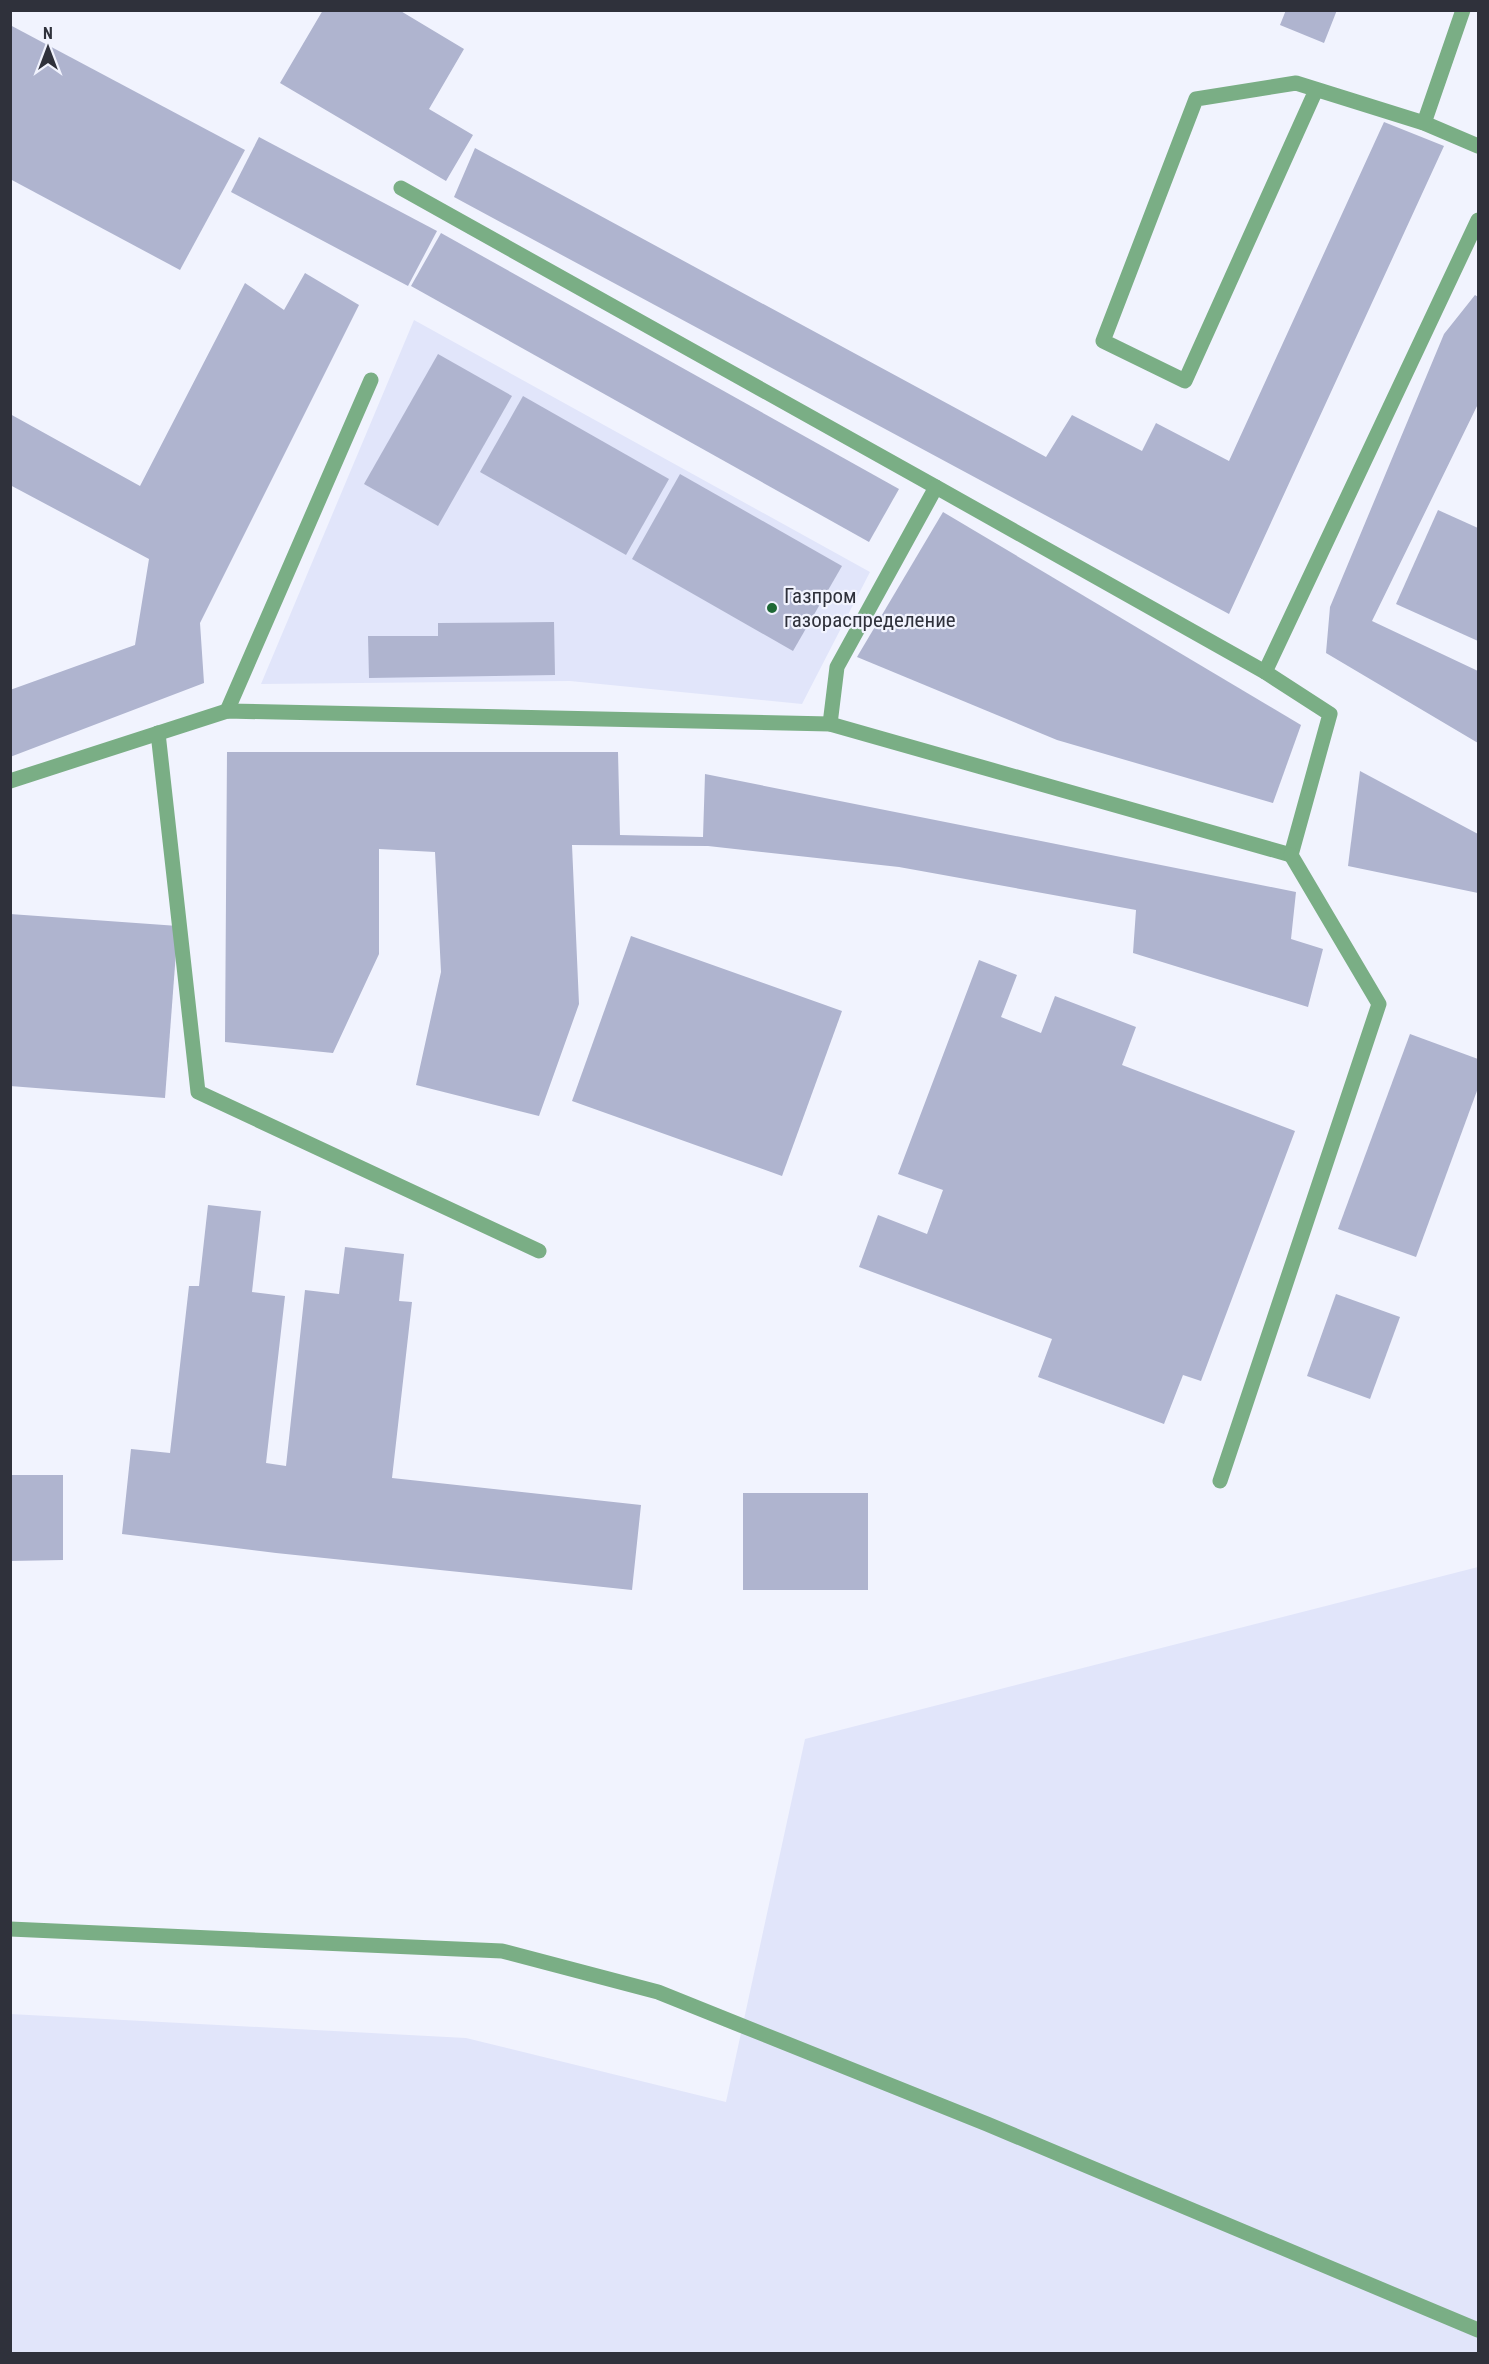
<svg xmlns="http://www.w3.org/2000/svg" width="1489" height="2364" viewBox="0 0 1489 2364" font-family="'Roboto Condensed',sans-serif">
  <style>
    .built { fill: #e1e5fa }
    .building { fill: #afb4cf }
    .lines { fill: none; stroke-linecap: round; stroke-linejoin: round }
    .lane { stroke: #7aae85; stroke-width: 15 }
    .poi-dot { fill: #1e6835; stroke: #f1f3fe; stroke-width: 2 }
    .labels { text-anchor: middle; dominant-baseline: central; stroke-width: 4.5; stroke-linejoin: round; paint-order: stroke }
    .poi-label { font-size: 21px; fill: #2f313b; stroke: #f1f3fe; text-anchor: start }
  </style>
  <rect width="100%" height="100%" fill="#f1f3fe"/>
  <g class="built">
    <path d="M414 320 870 572 802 704 570 681 261 684Z"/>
    <path d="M1478 1567V2353H11L10 2014 466 2038 726 2102 805 1739Z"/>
  </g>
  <g class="building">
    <path d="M323 10H399L464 49 429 109 473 135 446 181 280 83Z"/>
    <path d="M1286 10H1337L1324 43 1280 25Z"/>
    <path d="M10 25 245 150 180 270 10 179Z"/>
    <path d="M1384 122 1444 146 1229 614 454 197 475 148 1046 457 1072 415 1142 451 1156 423 1229 461Z"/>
    <path d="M259 137 437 231 408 286 231 192Z"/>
    <path d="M441 233 899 489 869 542 411 286Z"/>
    <path d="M305 273 359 305 200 623 204 683 10 757V690L135 645 149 559 10 485V414L140 486 245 283 284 310Z"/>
    <path d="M1475 295 1478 297V404L1372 621 1478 671V743L1326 653 1330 607 1444 334Z"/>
    <path d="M438 354 512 396 438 526 364 484Z"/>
    <path d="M523 396 669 479 626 555 480 472Z"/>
    <path d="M680 474 842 566 793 651 632 559Z"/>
    <path d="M1438 510 1478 528V641L1396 604Z"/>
    <path d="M943 512 1301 725 1273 803 1057 740 857 657Z"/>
    <path d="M554 622 555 675 369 678 368 636H438V623Z"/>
    <path d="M227 752H618L620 835 703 837 705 774 1296 892 1291 939 1323 949 1308 1007 1133 953 1136 910 899 867 708 846 572 845 579 1004 539 1116 416 1085 441 972 435 852 379 849V954L333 1053 225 1042Z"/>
    <path d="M1360 771 1478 834V893L1348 866Z"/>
    <path d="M10 914 178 926 165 1098 10 1086Z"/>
    <path d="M631 936 842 1011 782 1176 572 1101Z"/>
    <path d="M979 960 1017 975 1001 1017 1041 1033 1055 996 1136 1027 1122 1065 1295 1131 1201 1381 1183 1375 1164 1424 1038 1377 1052 1339 859 1267 878 1215 927 1234 943 1190 898 1174Z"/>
    <path d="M1410 1034 1478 1059V1088L1416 1257 1338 1229Z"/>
    <path d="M208 1205 261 1211 252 1292 285 1296 266 1463 286 1466 305 1290 339 1294 345 1247 404 1254 399 1301 412 1302 392 1478 641 1505 632 1590 276 1553 122 1534 131 1449 170 1453 189 1286H199Z"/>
    <path d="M1336 1294 1400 1317 1370 1399 1307 1376Z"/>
    <path d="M10 1475H63V1560L10 1561Z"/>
    <rect x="743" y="1493" width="125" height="97"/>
  </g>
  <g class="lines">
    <g class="lane">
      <path d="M1316 90 1185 381 1103 341 1196 99 1296 83 1424 123 1478 146"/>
      <path d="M1424 123 1463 10"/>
      <path d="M401 188 936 487"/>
      <path d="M227 711 371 380"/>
      <path d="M830 724 837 667 936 487 1265 672"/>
      <path d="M158 733 198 1092 539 1251"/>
      <path d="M10 781 227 711 830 724 1291 855 1330 714 1265 672 1478 220"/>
      <path d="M1220 1481 1379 1004 1291 855"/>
      <path d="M10 1929 502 1951 658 1992 987 2124 1478 2330"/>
    </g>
  </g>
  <circle class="poi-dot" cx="772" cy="608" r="6"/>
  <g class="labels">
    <g class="poi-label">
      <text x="784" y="596">Газпром<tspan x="784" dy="24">газораспределение</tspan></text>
    </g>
  </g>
  <rect width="1489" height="2364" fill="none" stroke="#2f313b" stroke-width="24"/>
  <g transform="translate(48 48)" stroke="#f1f3fe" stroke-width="4.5" paint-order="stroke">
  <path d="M0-4.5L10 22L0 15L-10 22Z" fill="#2f313b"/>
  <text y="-9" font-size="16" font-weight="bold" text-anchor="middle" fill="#2f313b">N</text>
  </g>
</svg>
